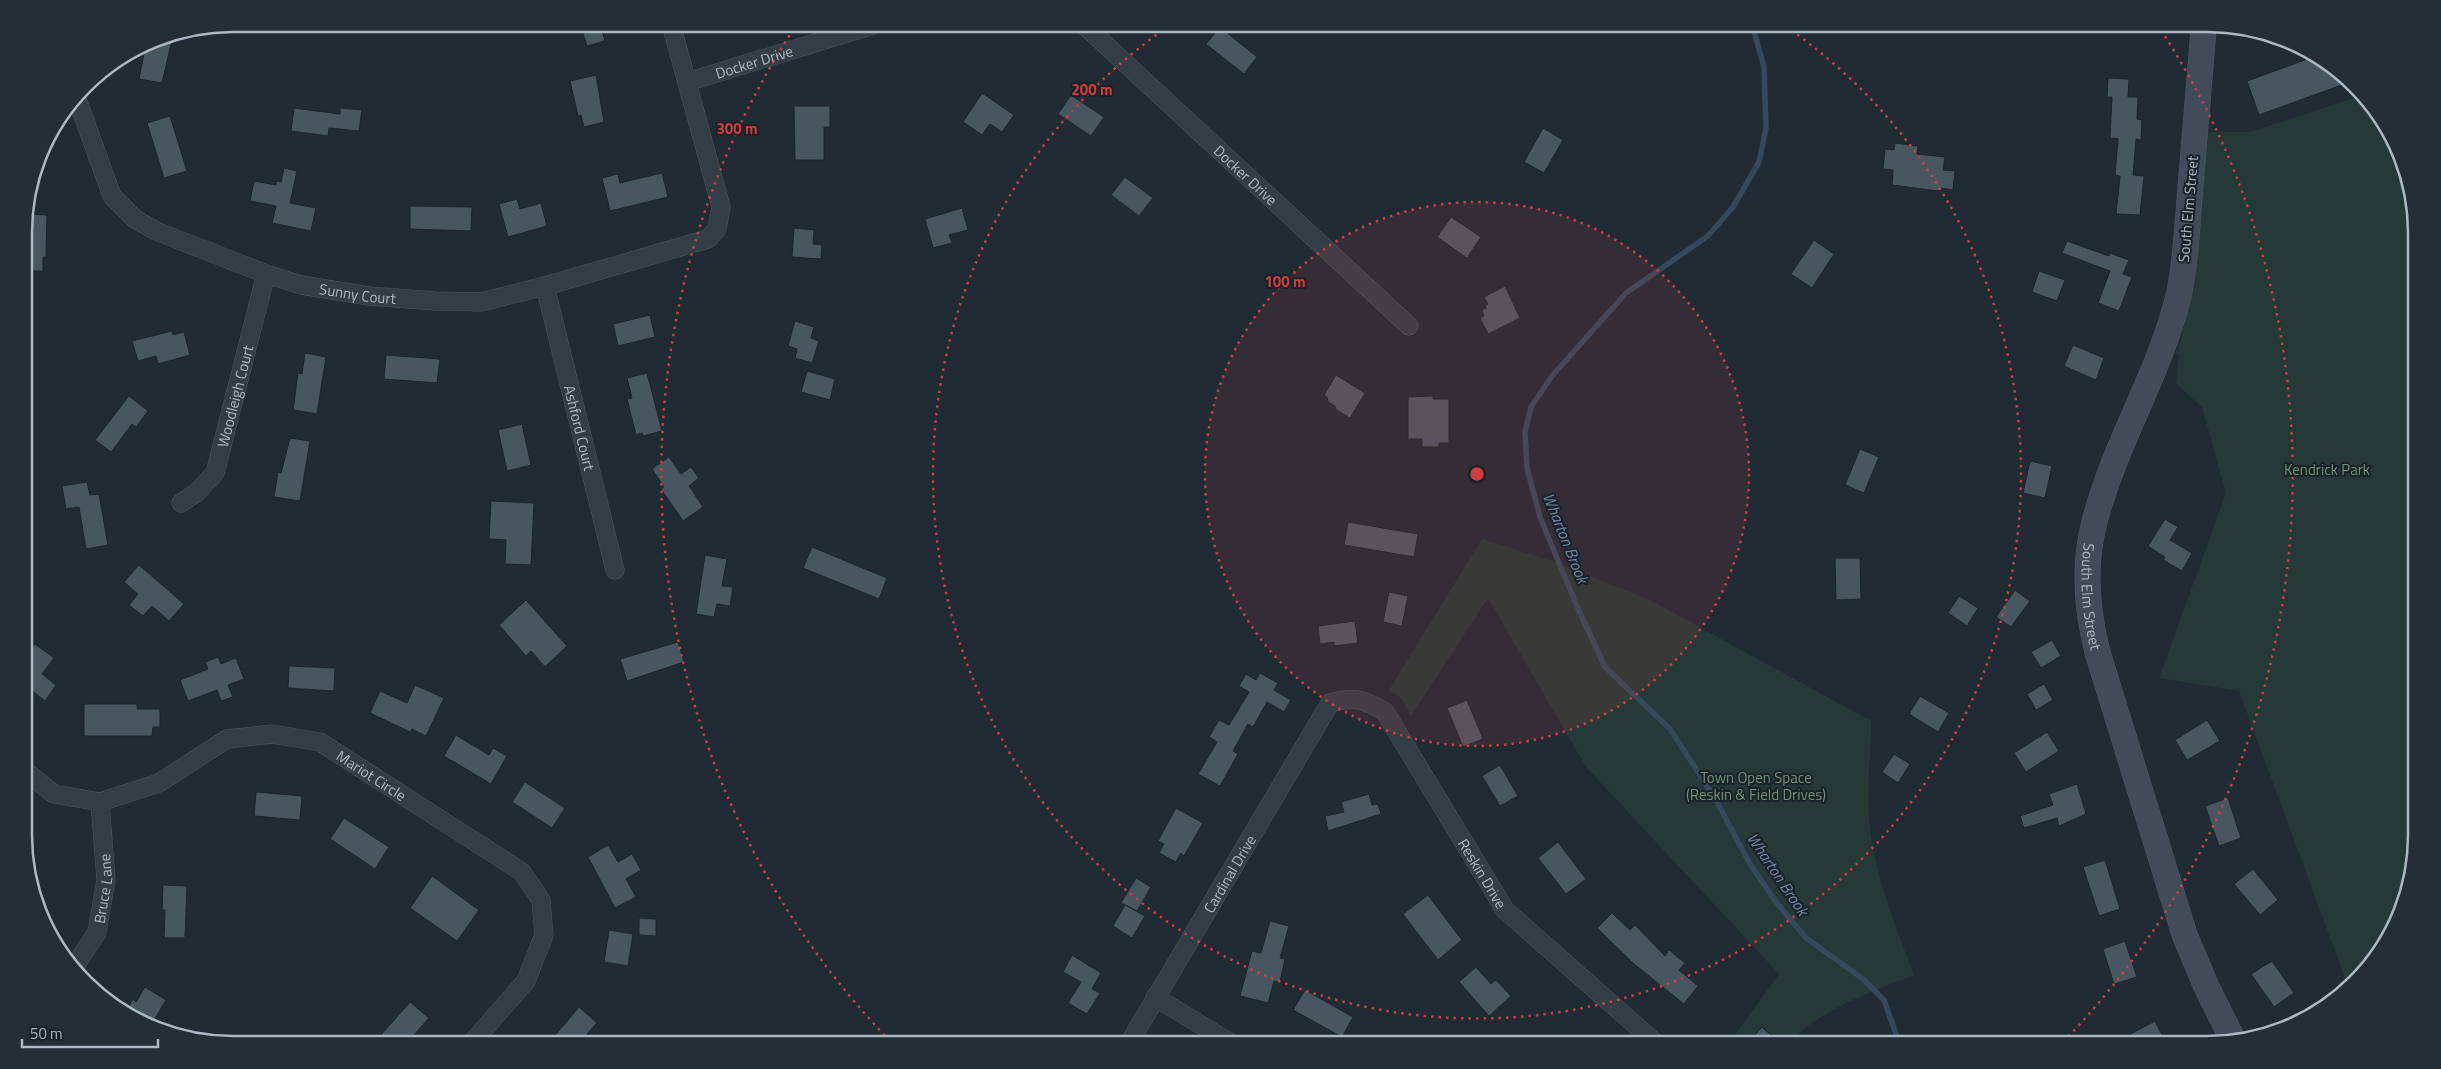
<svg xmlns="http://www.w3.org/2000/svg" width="2441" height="1069" viewBox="0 0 2441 1069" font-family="'Titillium Web',sans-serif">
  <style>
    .green { fill: #253937 }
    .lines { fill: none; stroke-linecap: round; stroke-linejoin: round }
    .stream { stroke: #34495b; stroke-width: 5.5 }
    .building { fill: #485660; stroke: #1b242b }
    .street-casing { stroke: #4e5860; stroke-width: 19 }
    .secondary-casing { stroke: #4e5860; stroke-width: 26 }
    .street { stroke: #333d45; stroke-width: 18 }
    .secondary { stroke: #414c58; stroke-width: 25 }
    .ring { fill: none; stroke: #d03e3f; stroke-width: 2.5; stroke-dasharray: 2.5 5 }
    .labels { text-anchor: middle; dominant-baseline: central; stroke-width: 4; stroke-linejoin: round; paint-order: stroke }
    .street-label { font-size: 15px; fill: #adb8c2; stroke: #192229 }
    .park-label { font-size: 15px; fill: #6e9672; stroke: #192229 }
    .water-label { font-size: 16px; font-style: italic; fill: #6f8ca5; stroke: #192229 }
    .rim { fill: none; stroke: #adb8c2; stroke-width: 2.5 }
    .centre { fill: #d03e3f; stroke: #192229; stroke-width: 2.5 }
    .ring-label { font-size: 15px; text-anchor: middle; font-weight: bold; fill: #d03e3f; stroke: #192229; stroke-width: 4; stroke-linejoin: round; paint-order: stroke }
  </style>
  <rect width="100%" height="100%" fill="#202b34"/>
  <g class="green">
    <path d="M2363 95C2395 126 2404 165 2415 206L2417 836 2401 916 2374 963 2349 989 2239 691 2159 678 2226 493 2202 407 2176 384 2179 356 2176 353 2181 339 2197 251 2201 197 2209 132H2250Z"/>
    <path d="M1482 539 1552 561 1650 600 1871 721C1871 760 1865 798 1871 836 1878 884 1897 929 1914 975 1869 993 1820 1009 1787 1045H1728L1779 974 1586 767 1488 598 1411 716 1402 699 1389 690Z"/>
  </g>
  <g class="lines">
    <path class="stream" d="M1752 24 1764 67 1766 128 1759 162 1733 207 1708 236 1626 293 1552 376 1531 407 1525 432 1527 468 1540 517 1576 604 1605 667 1670 729 1716 800 1750 864 1776 902 1806 938 1863 979 1884 1000 1900 1045"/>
  </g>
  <g class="building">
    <path d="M590 24H600L605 41 587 46 581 27Z"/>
    <path d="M1220 27 1257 57 1244 74 1206 44Z"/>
    <path d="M173 36 162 83 139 79 146 44 153 40Z"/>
    <path d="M2316 56 2335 67 2350 82 2259 115 2247 81Z"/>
    <path d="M596 75 604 122 584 127 581 115 578 116 570 81Z"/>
    <path d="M2108 78 2129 79 2128 97H2138L2137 119 2142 120 2141 140 2136 139 2133 175 2144 176 2140 215 2116 214 2120 176 2115 175 2118 139 2110 138 2112 97H2107Z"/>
    <path d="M982 93 1014 115 1002 132 990 124 982 135 963 122Z"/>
    <path d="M1071 95 1104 117 1091 136 1058 114Z"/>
    <path d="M794 106H830V127H824V160H795Z"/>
    <path d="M294 108 340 114V108L362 110 359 131 329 128 328 136 291 131Z"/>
    <path d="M170 116 187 171 164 178 147 123Z"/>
    <path d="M1543 128 1563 140 1544 173 1524 162Z"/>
    <path d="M1895 143 1918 146 1917 154 1945 157 1943 170 1955 171 1953 190 1941 188 1938 191 1892 185 1893 170 1883 169 1885 149 1894 150Z"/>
    <path d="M284 168 297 171 290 203 316 208 311 231 272 223 276 206 250 201 254 181 276 185V181L281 182Z"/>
    <path d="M662 173 668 197 610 211 602 178 618 174 620 183Z"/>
    <path d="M1125 177 1153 198 1139 216 1111 195Z"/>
    <path d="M517 199 520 209 541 203 547 226 508 237 499 204Z"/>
    <path d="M410 206 472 207 471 231 410 229Z"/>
    <path d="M962 208 968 230 949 235 952 243 933 248 925 219Z"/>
    <path d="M29 214 47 215 46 257H43V271H25L24 232H28Z"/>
    <path d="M1451 217 1481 237 1467 258 1437 237Z"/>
    <path d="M794 228 814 230 813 244 822 245 821 259 792 257Z"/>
    <path d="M1814 240 1834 254 1812 288 1791 274Z"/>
    <path d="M2067 241 2109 256 2110 253 2129 260 2123 274 2132 277 2119 311 2098 303 2110 271 2062 253Z"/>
    <path d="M2039 271 2065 280 2057 301 2032 292Z"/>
    <path d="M1505 286 1520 318 1488 334 1480 318 1484 316 1482 310 1486 308 1485 306 1488 304 1484 297Z"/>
    <path d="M650 315 655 337 618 346 613 324Z"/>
    <path d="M795 321 814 327 811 338 819 341 812 363 795 358 797 349 788 346Z"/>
    <path d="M172 331 173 335 184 332 190 355 158 364 156 356 138 361 132 341Z"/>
    <path d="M2073 345 2104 358 2096 380 2064 366Z"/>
    <path d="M305 353 326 357 317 414 293 410 298 373 302 374Z"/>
    <path d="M386 355 440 359 437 383 384 379Z"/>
    <path d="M807 371 835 379 830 400 801 392Z"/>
    <path d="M647 373 662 431 643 436 642 433 636 435 627 399 632 398 627 378Z"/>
    <path d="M1336 375 1365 393 1350 418 1335 409 1336 407 1327 401 1328 398 1324 395Z"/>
    <path d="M129 396 148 411 136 427 132 424 111 452 95 440Z"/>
    <path d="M1433 396V399H1449V443H1439V447H1422V439H1408V397Z"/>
    <path d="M522 424 531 465 507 471 498 430Z"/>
    <path d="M290 438 310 441 300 501 274 497 278 472 281 473Z"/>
    <path d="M1860 449 1879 457 1864 493 1845 485Z"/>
    <path d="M669 457 681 474 691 467 699 478 689 486 703 507 683 521 661 489 664 487 652 469Z"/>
    <path d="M2030 461 2052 466 2045 498 2023 493Z"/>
    <path d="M87 482 90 495 99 494 108 545 86 549 79 507 66 509 62 486Z"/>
    <path d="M491 501 534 503 531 565 505 564 506 540 489 539Z"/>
    <path d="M2165 519 2178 527 2170 540 2192 553 2182 571 2163 560 2165 557 2148 546Z"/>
    <path d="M1348 522 1418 534 1414 557 1344 545Z"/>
    <path d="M812 547 887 578 879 599 803 568Z"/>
    <path d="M705 555 727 559 722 586 733 587 730 606 717 604 714 617 696 614Z"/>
    <path d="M1835 558H1860L1861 599 1836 600Z"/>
    <path d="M139 565 184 604 169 621 152 606 143 616 129 605 138 594 124 582Z"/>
    <path d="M2015 590 2030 601 2011 627 1996 617Z"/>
    <path d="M1389 592 1408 596 1402 626 1383 622Z"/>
    <path d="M1959 596 1978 608 1967 626 1948 613Z"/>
    <path d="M526 600 567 646 545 667 531 651 526 656 499 625Z"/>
    <path d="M1355 621 1358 643 1334 646V642L1320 644 1318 626Z"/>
    <path d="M2052 640 2061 656 2041 668 2031 652Z"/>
    <path d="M678 642 684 662 627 681 620 659Z"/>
    <path d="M35 644 54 658 42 674 56 685 45 701 25 685V657Z"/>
    <path d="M218 657 221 664 236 658 244 679 228 685 233 697 221 701 217 690 188 701 180 680 208 669 205 662Z"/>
    <path d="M289 666 335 668 334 691 288 688Z"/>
    <path d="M1260 673 1278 683 1274 690 1291 700 1284 712 1267 702 1253 727 1248 724 1233 751 1238 754 1220 786 1198 774 1217 742 1209 737 1219 720 1229 725 1249 692 1239 686 1246 674 1256 680Z"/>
    <path d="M2044 684 2053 700 2036 710 2027 694Z"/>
    <path d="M415 685 444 698 426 736 412 729 410 732 370 713 380 691 407 703Z"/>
    <path d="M1920 696 1949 713 1938 732 1909 714Z"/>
    <path d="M1467 700 1483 739 1463 747 1447 708Z"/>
    <path d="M84 704H137V709H160V727H153L152 736H84Z"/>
    <path d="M2207 720 2220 741 2187 760 2175 740Z"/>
    <path d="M2047 732 2059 751 2026 772 2014 753Z"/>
    <path d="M456 735 489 755 493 748 507 756 491 784 444 756Z"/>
    <path d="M1894 754 1910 764 1898 783 1882 772Z"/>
    <path d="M1500 765 1518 796 1500 806 1482 776Z"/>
    <path d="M525 782 565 808 552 828 512 802Z"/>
    <path d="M2077 784 2086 814 2059 826 2057 818 2024 828 2020 816 2053 805 2049 794Z"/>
    <path d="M256 792 302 796 300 820 254 816Z"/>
    <path d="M1369 794 1372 805 1378 804 1381 814 1328 831 1325 816 1344 812 1341 802Z"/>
    <path d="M2228 798 2241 838 2219 846 2205 806Z"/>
    <path d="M1176 808 1203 823 1184 856 1181 853 1176 862 1159 853 1164 844 1158 841Z"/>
    <path d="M344 818 389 847 375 869 330 839Z"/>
    <path d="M1558 842 1586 879 1566 894 1538 858Z"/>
    <path d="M608 845 618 862 632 854 641 870 626 879 636 897 615 908 588 857Z"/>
    <path d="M2105 860 2120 909 2099 916 2083 867Z"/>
    <path d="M2253 869 2278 900 2260 915 2234 884Z"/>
    <path d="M432 876 479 910 457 941 410 908Z"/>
    <path d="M1136 878 1151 887 1137 911 1121 903Z"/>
    <path d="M163 885 187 886 185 938H164L165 910H162Z"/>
    <path d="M1428 895 1462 940 1438 960 1403 914Z"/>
    <path d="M1125 905 1145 916 1132 938 1113 926Z"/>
    <path d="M1612 913 1630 930 1635 925 1665 956 1669 950 1685 963 1679 970 1698 986 1684 1004 1634 964 1597 928Z"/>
    <path d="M639 918 656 919V936L639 935Z"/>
    <path d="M1270 921 1289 926 1280 958 1285 959 1280 982 1274 981 1268 1003 1240 996 1252 951 1261 953Z"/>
    <path d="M609 930 633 934 628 966 604 962Z"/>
    <path d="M2125 941 2137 977 2114 984 2103 949Z"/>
    <path d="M1072 955 1101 973 1092 989 1100 993 1087 1014 1068 1003 1081 982 1063 972Z"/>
    <path d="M2272 961 2294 993 2274 1007 2251 974Z"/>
    <path d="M1476 967 1491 984 1496 980 1511 996 1489 1016 1459 982Z"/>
    <path d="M145 987 166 1000 150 1027 125 1013 133 999 136 1002Z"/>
    <path d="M1305 990 1353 1017 1342 1037 1293 1010Z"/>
    <path d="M410 1002 429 1018 405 1045H390L380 1036Z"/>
    <path d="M579 1007 597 1023 587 1034 599 1045H547Z"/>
    <path d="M2155 1021 2167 1045H2110Z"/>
    <path d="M1762 1027 1782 1045H1746Z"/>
  </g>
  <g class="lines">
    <g class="street-casing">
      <g id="street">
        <path id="s1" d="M1083 24 1409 326"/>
        <path id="s2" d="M687 82 877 24"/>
        <path id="s3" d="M77 99 112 196 135 219 156 231 266 274 301 285 369 296 435 301 481 302 545 286 708 239 717 229 721 207 671 24"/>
        <path id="s4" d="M545 286 615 570"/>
        <path id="s5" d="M181 503 196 493 215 473 266 274"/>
        <path id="s6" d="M25 771 54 794 100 802 159 783 227 739 272 734 320 742 522 872 541 900 544 935 526 981 470 1045"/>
        <path id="s7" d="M73 969 97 932 106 880 100 802"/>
        <path d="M1155 997 1234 1045"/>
        <path id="s8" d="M1128 1045 1330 703C1355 696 1363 699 1385 712L1505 910 1658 1045"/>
      </g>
    </g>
    <g class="secondary-casing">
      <g id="secondary">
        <path id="s9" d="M2204 24C2199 80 2195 137 2190 193 2187 227 2186 261 2179 294 2160 374 2114 444 2094 524 2083 567 2087 612 2098 654L2185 936 2207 988 2234 1042"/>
      </g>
    </g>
    <use href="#street" class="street"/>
    <use href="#secondary" class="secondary"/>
  </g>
  <circle cx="1477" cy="474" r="272" fill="#d03e3f" fill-opacity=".12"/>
  <g class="ring">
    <circle cx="1477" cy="474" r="272"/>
    <path d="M1785 26A544 544 0 1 1 1169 26"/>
    <path d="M890 1041A816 816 0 0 1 793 30M2161 30A816 816 0 0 1 2064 1041"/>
  </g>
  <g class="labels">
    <g class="street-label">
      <text stroke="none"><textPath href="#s2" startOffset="70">Docker Drive</textPath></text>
      <text stroke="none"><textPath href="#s1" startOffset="222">Docker Drive</textPath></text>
      <text transform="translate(2188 209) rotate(-85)">South Elm Street</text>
      <text stroke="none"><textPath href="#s3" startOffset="372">Sunny Court</textPath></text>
      <text stroke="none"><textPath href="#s5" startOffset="125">Woodleigh Court</textPath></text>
      <text stroke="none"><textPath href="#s4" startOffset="146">Ashford Court</textPath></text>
      <text stroke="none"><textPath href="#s9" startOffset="590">South Elm Street</textPath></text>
      <text stroke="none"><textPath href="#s6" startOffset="382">Mariot Circle</textPath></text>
      <text stroke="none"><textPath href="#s8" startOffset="644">Reskin Drive</textPath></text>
      <text stroke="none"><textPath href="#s8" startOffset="199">Cardinal Drive</textPath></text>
      <text stroke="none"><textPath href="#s7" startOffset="88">Bruce Lane</textPath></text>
    </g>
    <g class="park-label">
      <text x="2327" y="469">Kendrick Park</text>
      <text x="1756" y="777">Town Open Space<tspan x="1756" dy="17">(Reskin &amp; Field Drives)</tspan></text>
    </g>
    <g class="water-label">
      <text transform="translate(1566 538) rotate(68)">Wharton Brook</text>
      <text transform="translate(1778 874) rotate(56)">Wharton Brook</text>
    </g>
  </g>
  <path d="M0 0H2441V1069H0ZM233 32H2207A201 201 0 0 1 2408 233V835A201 201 0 0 1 2207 1036H233A201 201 0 0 1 32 835V233A201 201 0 0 1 233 32Z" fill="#252e35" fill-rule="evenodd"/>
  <path class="rim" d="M233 32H2207A201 201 0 0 1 2408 233V835A201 201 0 0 1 2207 1036H233A201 201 0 0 1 32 835V233A201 201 0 0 1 233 32Z"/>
  <circle cx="1477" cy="474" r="8" class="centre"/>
  <g class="ring-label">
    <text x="1092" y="95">200 m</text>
    <text x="737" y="134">300 m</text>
    <text x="1285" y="287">100 m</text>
  </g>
  <path d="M22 1039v8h136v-8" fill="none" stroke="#adb8c2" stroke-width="2.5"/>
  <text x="30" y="1039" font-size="15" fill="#adb8c2" stroke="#192229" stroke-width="4" paint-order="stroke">50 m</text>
</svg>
